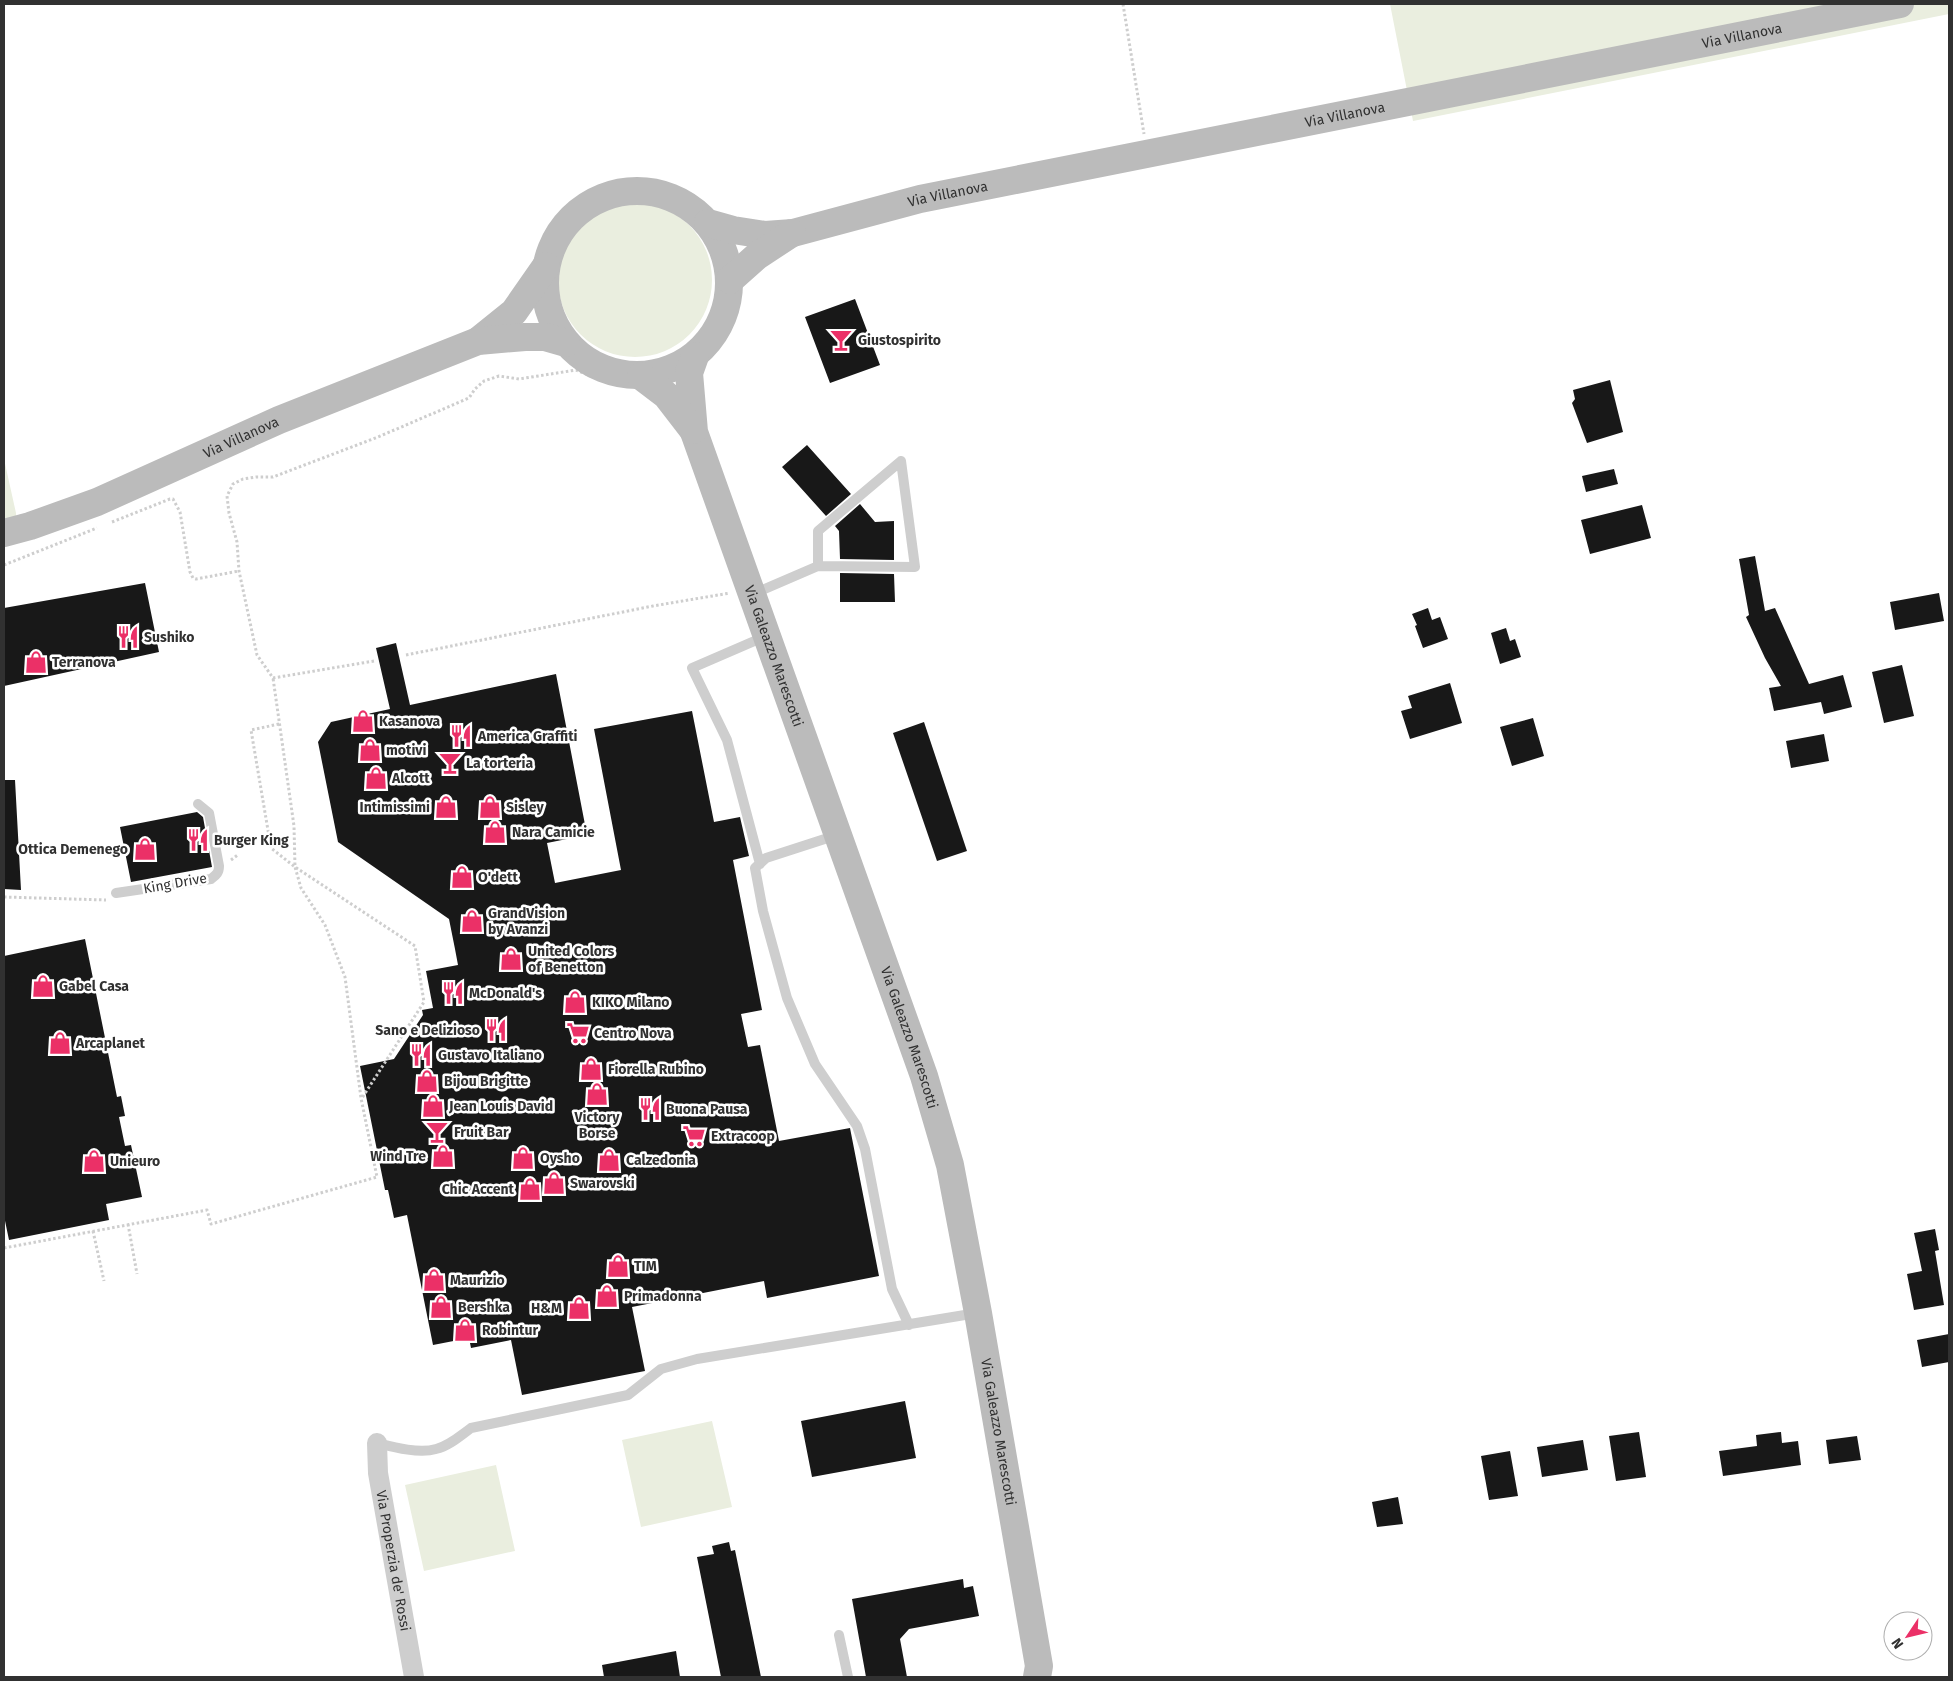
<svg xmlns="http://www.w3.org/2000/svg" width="1953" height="1681" viewBox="0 0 1953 1681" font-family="'Fira Sans',sans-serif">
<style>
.green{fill:#eaeedf}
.building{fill:#181818}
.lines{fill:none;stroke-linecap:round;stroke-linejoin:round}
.path{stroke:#cecece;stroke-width:3;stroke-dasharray:2.5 2.5;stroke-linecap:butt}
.lane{stroke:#cecece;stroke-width:10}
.street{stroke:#cecece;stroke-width:20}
.secondary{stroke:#bbb;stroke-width:28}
.labels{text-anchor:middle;stroke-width:5;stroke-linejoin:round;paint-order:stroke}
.street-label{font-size:14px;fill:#313131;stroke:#fff}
.poi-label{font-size:14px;font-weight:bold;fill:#313131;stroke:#fff;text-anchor:start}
</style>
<rect width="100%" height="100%" fill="#fff"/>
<path class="green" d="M1390,4H1949V14L1413,121Z
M558 280a77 77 0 1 1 154 0a77 77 0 1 1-154 0Z
M4,459L16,513L17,530L4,533Z
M712,1421L732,1507L641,1527L622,1440Z
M496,1465L515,1551L424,1571L405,1485Z"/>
<path class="building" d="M855,299L880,365L830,383L805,317Z
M1610,380L1623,432L1587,443L1572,403L1575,399L1573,390Z
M807,445L851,494L826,516L782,467Z
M1614,469L1618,484L1586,492L1582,476Z
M860,504L875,522L894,521V560L840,559L839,531L835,526Z
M1642,505L1651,538L1590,554L1581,520Z
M1755,556L1765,611L1775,608L1809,684L1843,675L1852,707L1824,714L1821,702L1774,711L1769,688L1781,686L1765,658L1746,617L1749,615L1739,559Z
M840,573L894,574L895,602H840Z
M145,583L159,652L4,686V608Z
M1939,593L1944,621L1895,630L1890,602Z
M1428,608L1432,620L1440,617L1448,639L1423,648L1415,626L1417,625L1412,614Z
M1506,628L1510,641L1515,639L1521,657L1500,664L1491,633Z
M396,643L410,705L556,674L587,835L547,843L555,883L621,870L594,729L692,711L714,822L740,817L749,856L733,860L762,1010L741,1014L748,1047L760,1045L779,1141L850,1128L879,1276L767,1298L764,1281L632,1307L645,1371L522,1395L511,1340L471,1348L469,1338L433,1345L407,1215L394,1218L388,1190H385L360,1066L394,1059L423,1015L422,1010L433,1008L426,971L458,965L455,949L449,919L338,842L318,742L331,722L390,709L376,648Z
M1902,665L1914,716L1884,723L1872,672Z
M1450,683L1462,723L1410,739L1401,711L1412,708L1408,696Z
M1533,718L1544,756L1512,766L1500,727Z
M924,722L967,851L937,861L893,733Z
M1824,734L1829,761L1791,768L1786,741Z
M4,780H15L21,890L4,889Z
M197,812L203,817L212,867L131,882L120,827Z
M85,939L117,1097L121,1096L125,1116L119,1117L125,1146L131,1145L142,1197L106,1204L109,1220L9,1240L4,1216V956Z
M1935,1229L1939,1250L1935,1251L1944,1305L1914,1310L1907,1274L1922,1271L1914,1233Z
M1949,1334V1362L1922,1367L1917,1340Z
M905,1401L916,1458L812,1477L801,1421Z
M1639,1432L1646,1477L1616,1481L1609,1436Z
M1781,1432L1782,1443L1798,1441L1801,1465L1723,1476L1719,1451L1757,1446L1756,1435Z
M1857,1436L1861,1460L1829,1464L1826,1440Z
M1583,1440L1588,1470L1542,1477L1537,1447Z
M1510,1451L1518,1496L1489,1500L1481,1456Z
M1398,1497L1403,1524L1377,1527L1372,1502Z
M729,1542L731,1551L735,1550L761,1677H721L697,1557L714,1554L712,1546Z
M963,1579L964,1588L973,1586L979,1616L909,1629L900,1639L907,1677H866L852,1599Z
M676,1651L680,1677H604L602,1665Z"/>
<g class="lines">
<path class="path" d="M1123,4L1144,134
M112,522L170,499H173L180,512L190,572L193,578L196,579L239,571
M4,565L97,528
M406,655L653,606L730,593
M374,661L273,678L257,655L239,571L237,542L229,513L227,496L233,484L243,479L256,477H273L378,437L469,398L475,389L484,381L499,376L519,379L576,370L603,381L621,384
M279,724L251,730L271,848L295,867L415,946L424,1002L362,1098
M231,860L239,854
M4,897L106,900
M128,1224L137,1274
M93,1231L104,1281
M4,1248L207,1210L211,1224L377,1177L361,1098L345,977L325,925L301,888L295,867L294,826L273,678"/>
<path class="lane" d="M818,566V531L901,461
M753,594L818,566L915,567L901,461
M837,835L766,858L755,868L763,911L787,998L815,1064L857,1126L865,1149L892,1289L909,1325
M760,864L727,740L692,668L766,636
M116,893L211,879C216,875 219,873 219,866L209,813L198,804
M377,1443C393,1447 419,1454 436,1449C449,1446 460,1436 471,1428L628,1395L661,1369L697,1359L977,1313
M839,1635L848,1677"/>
<path class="street" id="s1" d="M377,1443L378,1473L414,1677"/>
<g class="secondary">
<circle cx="637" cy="283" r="92"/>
<path id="s2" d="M708,223L733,230L765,235L793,233L920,199L1900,4"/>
<path d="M730,280L757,256L792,233"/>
<path d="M478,341L514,312L546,266"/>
<path id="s3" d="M695,356L689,373L694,432L924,1076L950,1165L978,1313L1039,1666L1037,1677"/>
<path d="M641,376L666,395L693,430"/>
<path id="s4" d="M4,533L30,526L97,502L279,420L478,341L525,337H545L566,343"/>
</g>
</g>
<defs>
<symbol id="bar-bare" viewBox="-9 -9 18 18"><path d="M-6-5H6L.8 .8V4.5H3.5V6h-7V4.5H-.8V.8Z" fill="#eb3067" stroke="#fff" stroke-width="2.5" paint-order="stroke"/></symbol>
<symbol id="restaurant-bare" viewBox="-9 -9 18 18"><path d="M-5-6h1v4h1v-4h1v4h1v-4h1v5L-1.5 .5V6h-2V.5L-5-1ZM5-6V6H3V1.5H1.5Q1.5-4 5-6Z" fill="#eb3067" stroke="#fff" stroke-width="2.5" paint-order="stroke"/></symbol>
<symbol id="shop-bare" viewBox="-9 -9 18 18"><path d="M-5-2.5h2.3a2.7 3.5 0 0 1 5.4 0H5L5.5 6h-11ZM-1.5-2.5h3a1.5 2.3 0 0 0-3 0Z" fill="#eb3067" stroke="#fff" stroke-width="2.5" paint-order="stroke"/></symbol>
<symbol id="supermarket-bare" viewBox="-9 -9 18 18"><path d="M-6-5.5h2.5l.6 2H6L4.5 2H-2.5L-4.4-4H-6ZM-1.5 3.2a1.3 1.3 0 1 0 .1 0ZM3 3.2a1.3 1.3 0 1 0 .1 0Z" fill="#eb3067" stroke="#fff" stroke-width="2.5" paint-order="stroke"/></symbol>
</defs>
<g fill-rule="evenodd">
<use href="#bar-bare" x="825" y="324" width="32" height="32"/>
<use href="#restaurant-bare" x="112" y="621" width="32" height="32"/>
<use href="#shop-bare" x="20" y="646" width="32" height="32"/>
<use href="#shop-bare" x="347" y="705" width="32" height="32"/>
<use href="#restaurant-bare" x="445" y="720" width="32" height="32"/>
<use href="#shop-bare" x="354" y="734" width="32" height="32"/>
<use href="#bar-bare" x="434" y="747" width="32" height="32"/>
<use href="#shop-bare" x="360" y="762" width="32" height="32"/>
<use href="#shop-bare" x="430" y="791" width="32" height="32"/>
<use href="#shop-bare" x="474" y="791" width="32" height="32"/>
<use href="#shop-bare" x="479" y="816" width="32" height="32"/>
<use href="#restaurant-bare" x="182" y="824" width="32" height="32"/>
<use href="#shop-bare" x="129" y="833" width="32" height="32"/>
<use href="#shop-bare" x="446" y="861" width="32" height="32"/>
<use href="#shop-bare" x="456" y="905" width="32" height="32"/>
<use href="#shop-bare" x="495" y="943" width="32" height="32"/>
<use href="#shop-bare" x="27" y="970" width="32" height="32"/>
<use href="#restaurant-bare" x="437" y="977" width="32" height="32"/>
<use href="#shop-bare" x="559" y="986" width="32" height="32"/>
<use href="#restaurant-bare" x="480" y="1014" width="32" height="32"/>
<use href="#supermarket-bare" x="562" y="1017" width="32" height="32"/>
<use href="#shop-bare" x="44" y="1027" width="32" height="32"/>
<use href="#restaurant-bare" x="405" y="1039" width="32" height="32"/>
<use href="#shop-bare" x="575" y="1053" width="32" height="32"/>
<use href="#shop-bare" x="411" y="1065" width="32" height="32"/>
<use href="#shop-bare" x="581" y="1078" width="32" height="32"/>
<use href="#shop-bare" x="417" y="1090" width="32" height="32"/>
<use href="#restaurant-bare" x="634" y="1093" width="32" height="32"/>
<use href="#bar-bare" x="421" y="1116" width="32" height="32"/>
<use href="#supermarket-bare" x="678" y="1120" width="32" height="32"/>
<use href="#shop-bare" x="427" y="1140" width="32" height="32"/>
<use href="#shop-bare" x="507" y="1142" width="32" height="32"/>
<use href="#shop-bare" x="593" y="1144" width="32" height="32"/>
<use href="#shop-bare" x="78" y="1145" width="32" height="32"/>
<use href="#shop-bare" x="538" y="1167" width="32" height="32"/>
<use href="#shop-bare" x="514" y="1173" width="32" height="32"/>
<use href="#shop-bare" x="602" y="1250" width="32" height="32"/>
<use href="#shop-bare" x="418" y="1264" width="32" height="32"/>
<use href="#shop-bare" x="591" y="1280" width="32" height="32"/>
<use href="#shop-bare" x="425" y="1291" width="32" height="32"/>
<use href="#shop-bare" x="563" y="1292" width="32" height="32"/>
<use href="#shop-bare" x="449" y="1314" width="32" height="32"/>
</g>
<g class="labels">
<g class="street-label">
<text dy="5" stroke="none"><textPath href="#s2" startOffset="1056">Via Villanova</textPath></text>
<text dy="5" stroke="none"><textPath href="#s2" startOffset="651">Via Villanova</textPath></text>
<text dy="5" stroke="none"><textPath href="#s2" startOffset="246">Via Villanova</textPath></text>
<text dy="5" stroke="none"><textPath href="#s4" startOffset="256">Via Villanova</textPath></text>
<text dy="5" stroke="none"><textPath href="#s3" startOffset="315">Via Galeazzo Marescotti</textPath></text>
<text transform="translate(175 883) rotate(-10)" y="5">King Drive</text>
<text dy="5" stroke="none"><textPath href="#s3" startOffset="720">Via Galeazzo Marescotti</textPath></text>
<text dy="5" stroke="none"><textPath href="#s3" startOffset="1125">Via Galeazzo Marescotti</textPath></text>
<text dy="5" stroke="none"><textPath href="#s1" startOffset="119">Via Properzia de' Rossi</textPath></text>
</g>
<g class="poi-label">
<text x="858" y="345">Giustospirito</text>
<text x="144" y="642">Sushiko</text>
<text x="52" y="667">Terranova</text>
<text x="379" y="726">Kasanova</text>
<text x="478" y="741">America Graffiti</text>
<text x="386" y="755">motivi</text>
<text x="466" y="768">La torteria</text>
<text x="392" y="783">Alcott</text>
<text x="430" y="812" text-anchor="end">Intimissimi</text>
<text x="506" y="812">Sisley</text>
<text x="512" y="837">Nara Camicie</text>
<text x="214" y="845">Burger King</text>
<text x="128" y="854" text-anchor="end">Ottica Demenego</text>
<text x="478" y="882">O'dett</text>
<text x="488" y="918">GrandVision<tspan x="488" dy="16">by Avanzi</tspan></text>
<text x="528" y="956">United Colors<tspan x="528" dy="16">of Benetton</tspan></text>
<text x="59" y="991">Gabel Casa</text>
<text x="469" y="998">McDonald's</text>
<text x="592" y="1007">KIKO Milano</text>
<text x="480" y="1035" text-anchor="end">Sano e Delizioso</text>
<text x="594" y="1038">Centro Nova</text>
<text x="76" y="1048">Arcaplanet</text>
<text x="438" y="1060">Gustavo Italiano</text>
<text x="608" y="1074">Fiorella Rubino</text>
<text x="444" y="1086">Bijou Brigitte</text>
<text x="449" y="1111">Jean Louis David</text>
<text x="666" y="1114">Buona Pausa</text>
<text x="597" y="1122" text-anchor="middle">Victory<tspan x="597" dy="16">Borse</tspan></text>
<text x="454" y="1137">Fruit Bar</text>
<text x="711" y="1141">Extracoop</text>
<text x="426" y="1161" text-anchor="end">Wind Tre</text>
<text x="540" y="1163">Oysho</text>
<text x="626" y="1165">Calzedonia</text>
<text x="110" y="1166">Unieuro</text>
<text x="570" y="1188">Swarovski</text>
<text x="514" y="1194" text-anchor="end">Chic Accent</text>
<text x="634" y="1271">TIM</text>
<text x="450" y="1285">Maurizio</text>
<text x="624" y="1301">Primadonna</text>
<text x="458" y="1312">Bershka</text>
<text x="562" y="1313" text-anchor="end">H&amp;M</text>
<text x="482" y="1335">Robintur</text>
</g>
</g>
<rect width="1953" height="1681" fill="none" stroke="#313131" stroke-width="10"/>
<g transform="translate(1908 1636) rotate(235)"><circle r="24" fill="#ffffff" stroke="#adadad"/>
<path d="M0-4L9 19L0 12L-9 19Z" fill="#eb3067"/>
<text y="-8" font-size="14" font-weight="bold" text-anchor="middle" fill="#313131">N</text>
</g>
</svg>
